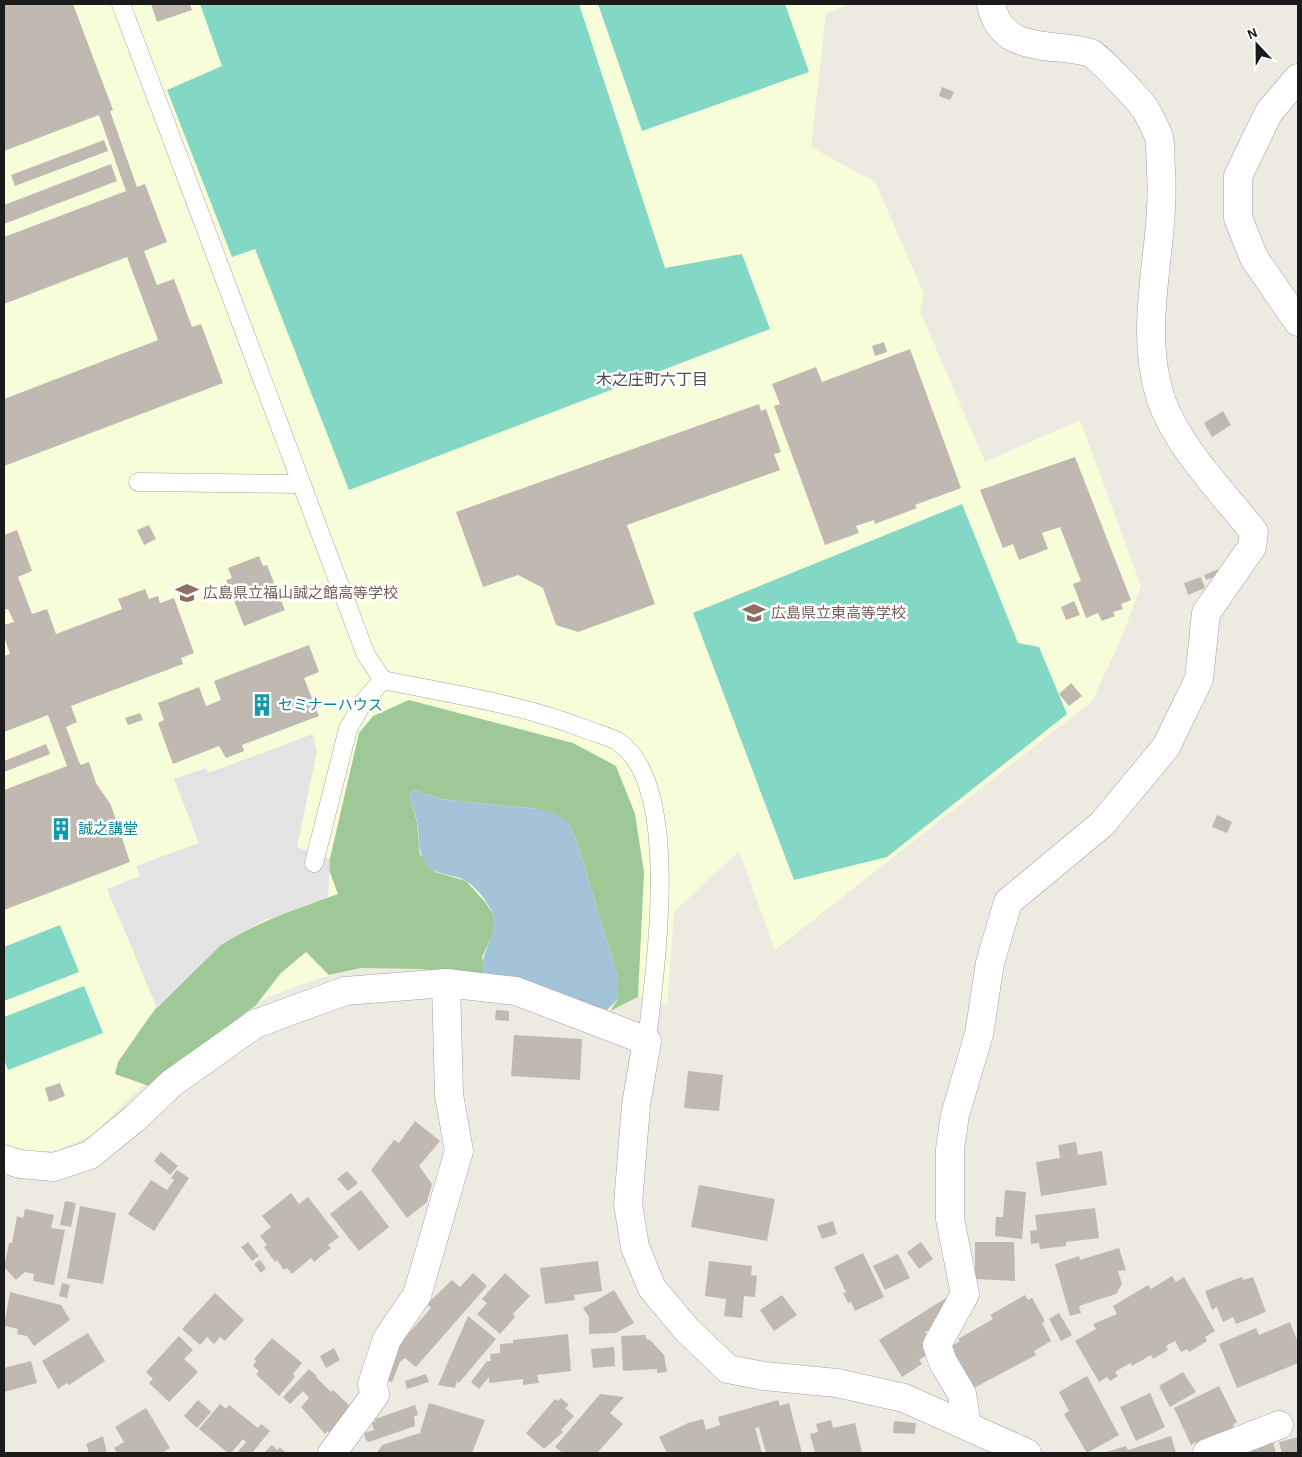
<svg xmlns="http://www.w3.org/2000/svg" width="1302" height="1457" viewBox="0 0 1302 1457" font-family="'Alegreya Sans','Noto Sans JP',sans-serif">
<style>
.education{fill:#f7fdd9}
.forest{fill:#9ec997}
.pitch{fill:#82d8c4}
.parking{fill:#e3e3e3}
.water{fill:#a3c4d8}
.building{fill:#c0b9b1}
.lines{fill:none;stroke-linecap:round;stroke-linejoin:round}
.service-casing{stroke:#a2a2a2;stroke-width:19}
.minor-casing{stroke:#a2a2a2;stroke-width:29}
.tertiary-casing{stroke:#a2a2a2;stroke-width:29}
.service{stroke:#fff;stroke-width:18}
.minor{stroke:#fff;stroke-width:28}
.tertiary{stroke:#fff;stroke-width:28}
.labels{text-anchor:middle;stroke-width:5;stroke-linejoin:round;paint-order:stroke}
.education-label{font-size:15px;fill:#785e54;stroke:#fff;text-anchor:start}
.culture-label{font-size:15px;fill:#0d838f;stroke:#fff;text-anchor:start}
.neighbourhood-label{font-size:16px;fill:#4e4e4e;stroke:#fff}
</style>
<rect width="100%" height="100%" fill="#eceae1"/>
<path class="education" d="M4,4H851L826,13L811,147L875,182L924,294L920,311L985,462L1080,420L1141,586L1121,639L1092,701L775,950L739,851L674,912L667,1004L638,997L610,1011L506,978L421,969L361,968L320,978L273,995L233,1016L167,1062L92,1135L58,1150L33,1152L4,1146Z"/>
<path class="forest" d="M409,700L573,743L616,766L635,814L644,872L638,997L610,1011L618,999V977L578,845L569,823L537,809L441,799L414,790L409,795L417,822L420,854L435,872L466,881L486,903L493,914L496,928L482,957L485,976L421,969L361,968L329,975L306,952L281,973L256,1005L149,1086L115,1074L118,1062C138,1034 158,1002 182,977C224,932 283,914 338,894L328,867L359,733L373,716Z"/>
<path class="pitch" d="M200,4H579L665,268L742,254L770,329L349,490L255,249L232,257L167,90L222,66Z
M598,4H785L809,72L642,131Z
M962,504L1018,643L1039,647L1067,714L887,857L794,880L693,613Z
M60,925L79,972L4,1001V947Z
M84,986L103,1033L8,1070L4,1059V1017Z"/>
<path class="parking" d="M313,734L317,751L297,847L330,859L328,897L261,922L222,944L157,1008L107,889L140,876L136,866L199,843L174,779L206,768L208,773Z"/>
<path class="water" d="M414,790L441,799L537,809L552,812L569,823L578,845L618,977V999L607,1010L506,978L485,976C475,953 501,937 493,914C489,903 476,887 466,881C453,873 434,877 425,862C417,850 420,835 417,821C415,812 411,804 409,795Z"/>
<path class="building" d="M4,4H73L113,110L110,111L137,187L145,184L167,242L144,251L157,285L174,279L192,327L201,324L223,383L4,466V399L158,340L127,257L4,304V237L126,191L99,115L4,151Z
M151,4H190L192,10L157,22Z
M942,87L954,92L950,100L939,96Z
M104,140L108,151L15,186L11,175Z
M111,164L117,181L4,224V205Z
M884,342L887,352L875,356L872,346Z
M910,349L961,488L915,505L917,508L875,524L874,520L856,526L859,533L825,545L774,406L780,404L772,384L816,367L822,382Z
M759,404L761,411L766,409L781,452L774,454L780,470L627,525L655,604L578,632L556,625L543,588L518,575L483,587L456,512Z
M1223,411L1231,425L1212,437L1204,423Z
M1075,457L1131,600L1121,604L1123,609L1113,612L1115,616L1102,621L1098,613L1086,618L1073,584L1081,581L1060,527L1042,533L1048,549L1019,560L1013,544L1003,548L980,490Z
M149,525L156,539L144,545L137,530Z
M17,530L32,571L18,577L32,614L47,609L56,634L122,609L118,599L145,589L149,599L158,596L160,603L174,598L194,653L181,658L183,664L71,706L77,722L66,727L79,762L81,765L89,762L96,783L111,805L130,862L4,910V790L67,766L48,715L4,732V656L10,654L4,636V625L14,622L8,609L4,610V535Z
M259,556L263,566L267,565L285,610L244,626L226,580L232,578L228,568Z
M1219,569L1221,575L1206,580L1204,575Z
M1201,577L1205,588L1188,595L1184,583Z
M1074,601L1080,615L1066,620L1061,607Z
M309,645L319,672L304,678L319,716L242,745L244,751L226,758L219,746L173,764L158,723L164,720L158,703L199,687L206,706L221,700L214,681Z
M1071,683L1082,696L1069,706L1059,694Z
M140,713L143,720L128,725L125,718Z
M46,744L50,754L4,772V761Z
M1217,815L1232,822L1227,833L1212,827Z
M496,1010L509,1011V1021L495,1020Z
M514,1035L582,1039L580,1080L511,1076Z
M688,1071L723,1075L719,1111L684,1108Z
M60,1083L65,1096L49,1102L45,1088Z
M415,1121L440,1141L419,1166L432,1184L427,1202L407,1218L371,1170L394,1140L399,1143Z
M1076,1142L1078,1155L1102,1151L1107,1185L1041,1196L1036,1162L1060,1158L1058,1145Z
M161,1152L178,1166L170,1175L154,1161Z
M177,1170L189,1178L154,1231L128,1214L151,1180L167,1190L174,1180L171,1178Z
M347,1171L358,1183L348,1191L337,1179Z
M699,1185L775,1199L767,1241L691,1227Z
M361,1190L389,1227L359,1251L330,1214Z
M1005,1190L1026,1192L1022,1239L995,1236L996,1217H1003Z
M291,1193L299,1204L308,1197L339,1237L328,1245L331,1248L314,1262L311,1258L292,1274L287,1268L284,1270L277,1260L275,1262L264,1247L267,1245L260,1236L271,1227L262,1216Z
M65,1201L76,1203L71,1227L60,1225Z
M80,1206L116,1213L103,1284L67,1278Z
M1095,1208L1099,1238L1066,1242V1246L1040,1249L1039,1243L1031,1244L1030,1231L1037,1230L1035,1215Z
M25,1209L54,1215L51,1228L65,1230L54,1285L33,1281L34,1274L25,1272L16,1280L4,1267L9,1243H12L17,1216L23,1218Z
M833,1221L837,1234L822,1239L817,1226Z
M248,1242L259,1256L252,1261L241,1247Z
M921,1242L933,1259L919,1269L907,1252Z
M975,1242H1014L1015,1281L975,1279Z
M1119,1248L1126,1270L1118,1271L1122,1284L1116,1294L1079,1306L1081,1313L1070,1316L1055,1264L1079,1256L1080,1260Z
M863,1253L884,1297L855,1311L851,1302L848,1303L843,1293L846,1292L834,1267Z
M898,1254L910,1278L885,1290L873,1266Z
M260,1260L266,1268L261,1273L254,1264Z
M598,1261L602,1291L574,1295L575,1300L545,1304L540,1268Z
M709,1261L752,1266L751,1275L757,1276L755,1297L744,1296L742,1318L724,1316L726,1299L705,1296Z
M473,1273L487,1286L416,1367L405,1358L400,1362L392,1382L381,1379L391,1355L407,1331L409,1333L431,1308L427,1304L452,1280L460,1287Z
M505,1273L530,1296L513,1314L515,1317L500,1334L477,1314L487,1303L482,1299Z
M1172,1276L1176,1282L1184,1277L1215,1331L1205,1337L1207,1341L1189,1352L1187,1349L1181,1352L1175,1341L1166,1346L1168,1350L1153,1359L1151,1355L1132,1366L1130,1363L1115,1372L1118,1376L1110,1381L1107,1377L1099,1382L1075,1341L1096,1329L1093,1324L1117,1314L1113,1306L1148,1285L1151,1289Z
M1242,1277L1243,1280L1253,1277L1266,1312L1236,1324L1233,1317L1223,1322L1217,1307L1212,1310L1205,1291Z
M62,1283L70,1285L67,1298L59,1296Z
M614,1290L634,1323L616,1333L589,1334V1317L583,1308Z
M10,1292L61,1305L70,1320L34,1346L27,1336L17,1334L18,1329L4,1326Z
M215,1293L244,1320L225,1341L220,1337L214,1344L207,1337L200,1345L182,1329Z
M782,1295L797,1315L774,1331L760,1310Z
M1025,1295L1028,1300L1032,1298L1045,1321L1042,1323L1051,1341L1034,1351L1036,1355L970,1390L947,1349L960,1341L958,1339L993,1319L990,1315Z
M946,1298L953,1309L941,1322L925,1332L930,1340L923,1344L929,1354L919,1360L922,1364L902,1377L879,1340Z
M1059,1313L1072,1335L1061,1341L1049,1319Z
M468,1316L496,1339L459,1383L457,1381L455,1388L438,1385Z
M1290,1322L1298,1343V1363L1237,1388L1219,1344L1256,1328L1259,1335Z
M88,1333L105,1361L69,1385L67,1383L58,1389L42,1361Z
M568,1334L571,1371L537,1375L539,1383L523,1385V1379L489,1383V1377L479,1389L471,1382L487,1361H491L490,1354L500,1353V1344L513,1343V1340Z
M646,1335V1339L650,1340L664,1355L667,1372L657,1373V1369L623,1371L621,1336Z
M179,1336L193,1350L184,1359L198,1372L169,1402L149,1383L153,1379L146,1372Z
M272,1338L302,1363L293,1374L295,1377L279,1396L263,1381L256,1374L259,1371L253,1366L256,1361L254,1359Z
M614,1347L615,1366L593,1368L591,1349Z
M334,1348L340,1360L326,1368L320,1356Z
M31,1361L37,1383L4,1392V1368Z
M309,1369L317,1376L316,1377L331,1392L333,1390L351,1407L330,1434L328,1431L325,1434L301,1407L309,1398L303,1391L290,1404L283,1397Z
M1183,1372L1196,1392L1170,1407L1159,1386Z
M426,1374L429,1382L407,1389L405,1381Z
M1087,1376L1119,1435L1087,1453L1064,1414L1069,1411L1059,1392Z
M1219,1386L1237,1422L1233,1425L1234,1427L1197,1445L1196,1442L1191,1445L1174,1408Z
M1150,1393L1165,1427L1136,1441L1120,1407Z
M600,1394L624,1397L610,1413L623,1424L597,1453H563L555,1447Z
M561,1398L569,1405L565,1408L574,1416L561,1430L563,1432L544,1449L526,1433L555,1399L558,1401Z
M198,1400L211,1412L197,1428L184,1416Z
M778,1400L780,1406L789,1403L802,1453H766L759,1427L755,1428L762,1453H667L659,1437L688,1423L703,1419L706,1430L720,1425L718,1417Z
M429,1403L485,1420L472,1453H377L382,1445L420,1433Z
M220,1404L226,1409L229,1405L258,1428L261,1424L270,1431L252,1453H237L246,1442L243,1439L231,1453H228L199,1429Z
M415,1405L418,1415L414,1416L415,1426L369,1442L366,1440L364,1433L374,1430L372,1423L376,1421L375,1419Z
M146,1408L170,1448L162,1453H117L114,1448L124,1442L115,1427Z
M831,1420L833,1428L855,1423L862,1453H815L810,1434L818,1432L816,1424Z
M894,1421L916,1423L915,1434L893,1433Z
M103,1436L107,1453H89L86,1444Z
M1171,1436L1176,1453H1103L1126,1446L1128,1450Z
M1298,1437V1453H1282L1279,1442Z
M1273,1442L1276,1453H1236Z
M272,1445L277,1450L280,1447L286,1453H264Z"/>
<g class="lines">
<defs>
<path id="service" d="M121,4L366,655L383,680C451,694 521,704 585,729C595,733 608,736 617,741C684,783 654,974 647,1041
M138,482L301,484
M314,863L348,729L364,701L383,680"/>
<path id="minor" d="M1298,78L1269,112L1238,176V218L1254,258L1298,322
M967,1426L962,1394L943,1362L937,1345L965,1294L950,1219V1149L955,1115L979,1034L990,963L1008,902L1102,824L1166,747L1199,679L1206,613L1252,547L1254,532C1223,493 1175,444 1160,396C1137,322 1166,246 1161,171C1160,160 1161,147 1159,137C1156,128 1150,118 1146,110C1142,103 1096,54 1091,53C1056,42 1001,56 991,4
M332,1453L375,1395L372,1384L387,1339L417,1295L459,1151L449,1095L446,983
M1207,1453L1279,1425"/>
<path id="tertiary" d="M4,1159L20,1164L54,1167L90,1155L134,1119L172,1083L255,1024L345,991L446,983L516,991L647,1041L636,1105L628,1204L635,1247L652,1288L687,1330L728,1369L764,1376L837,1383L904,1398L1027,1453"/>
</defs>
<use href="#service" class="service-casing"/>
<use href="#minor" class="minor-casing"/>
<use href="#tertiary" class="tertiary-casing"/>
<use href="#service" class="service"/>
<use href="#minor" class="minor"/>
<use href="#tertiary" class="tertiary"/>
</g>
<defs>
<symbol id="school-bare" viewBox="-9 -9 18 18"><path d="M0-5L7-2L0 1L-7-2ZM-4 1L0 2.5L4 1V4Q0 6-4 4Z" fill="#8d6e63" stroke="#fff" stroke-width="2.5" paint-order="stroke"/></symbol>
<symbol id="building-bare" viewBox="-9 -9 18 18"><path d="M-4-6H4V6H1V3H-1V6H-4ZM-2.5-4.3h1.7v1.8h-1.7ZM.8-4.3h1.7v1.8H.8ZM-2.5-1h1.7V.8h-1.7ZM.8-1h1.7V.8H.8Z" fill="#0f9aa8" stroke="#fff" stroke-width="2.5" paint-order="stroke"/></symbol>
</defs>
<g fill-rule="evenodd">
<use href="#school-bare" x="171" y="577" width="32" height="32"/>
<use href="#school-bare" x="738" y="597" width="32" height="32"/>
<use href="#building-bare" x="246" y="689" width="32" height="32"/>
<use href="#building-bare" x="45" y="813" width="32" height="32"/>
</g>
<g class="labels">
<g class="education-label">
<text x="203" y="598">広島県立福山誠之館高等学校</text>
<text x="771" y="618">広島県立東高等学校</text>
</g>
<g class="culture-label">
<text x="278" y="710">セミナーハウス</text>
<text x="78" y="834">誠之講堂</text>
</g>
<g class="neighbourhood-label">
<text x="652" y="385">木之庄町六丁目</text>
</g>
</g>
<rect width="1302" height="1457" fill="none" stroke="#1b1b1b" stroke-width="10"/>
<g transform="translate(1257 45) rotate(338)" stroke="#ffffff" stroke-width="4" paint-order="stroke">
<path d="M0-4L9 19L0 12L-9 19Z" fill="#1b1b1b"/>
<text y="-8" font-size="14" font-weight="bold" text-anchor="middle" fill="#1b1b1b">N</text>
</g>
</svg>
